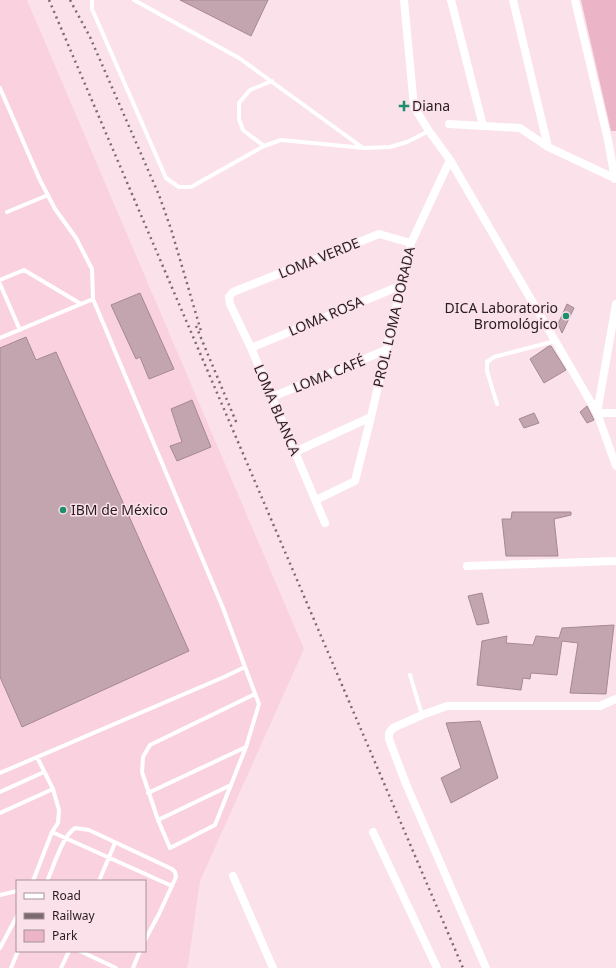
<svg xmlns="http://www.w3.org/2000/svg" width="616" height="968" viewBox="0 0 616 968" font-family="'Noto Sans',sans-serif">
<style>
.built{fill:#fad2df;fill-rule:evenodd}
.green{fill:#ebb5c7}
.building{fill:#c3a5af;stroke:#a58891}
.lines{fill:none;stroke-linecap:round;stroke-linejoin:round}
.lane{stroke:#fff;stroke-width:4}
.street{stroke:#fff;stroke-width:8}
.rail{stroke:#7b6a6f;stroke-width:2.5;stroke-dasharray:2 4;stroke-linecap:butt}
.poi-dot{fill:#1c8d6d;stroke:#fbe1e9;stroke-width:1.5}
.labels{text-anchor:middle;stroke-width:3;stroke-linejoin:round;paint-order:stroke}
.poi-label{font-size:14px;fill:#271c1f;stroke:#fbe1e9;text-anchor:start}
.street-label{font-size:14px;fill:#271c1f;stroke:#fbe1e9}
</style>
<rect width="100%" height="100%" fill="#fbe1e9"/>
<path class="built" d="M0,0H27L304,649L200,881L188,965L186,968H0ZM17,881H145V951H17Z"/>
<path class="green" d="M581,0H616V131H611Z"/>
<path class="building" d="M180,0H268L251,36Z
M140,293L174,369L149,379L140,357L136,359L111,305Z
M567,304L574,308L562,333L558,324Z
M26,337L36,360L56,352L189,651L22,727L0,677V348Z
M549,346H551L566,370L544,383L530,359Z
M192,400L211,447L177,461L170,446L182,442L171,409Z
M587,406L594,420L587,423L580,412Z
M534,413L539,423L524,428L519,419Z
M512,512H571V515L554,519L558,556H506L502,519H511Z
M482,593L489,623L477,625L468,596Z
M614,625L606,694L570,693L578,643L562,641L557,675L531,673L530,679L523,678L521,690L477,685L482,641L507,636L506,643L533,645L536,636L559,638L562,628Z
M480,721L498,778L451,803L441,778L461,768L446,723Z"/>
<g class="lines">
<path class="lane" d="M92,0V9L166,178L179,187H191L264,146L281,140L364,148L390,147L407,142L429,131
M134,0L239,58L363,148
M0,88L39,178L55,209L76,238L92,269L93,299L223,608L245,667L224,677L0,773
M264,146L243,130L239,119V103L250,90L272,81
M7,212L48,195
M0,280L24,270L81,304
M0,284L20,330
M0,338L93,299
M497,404L487,371V362L494,357L555,341
M245,667L259,704L246,747L215,825L170,848L158,820L142,772L143,757L150,745L255,694
M410,675L422,715
M0,792L44,772
M148,793L246,747
M0,813L53,789
M158,820L231,785
M52,832L172,886
M33,881L52,832L58,823L59,810L53,789L37,757
M47,881C54,866 62,837 75,828L89,830L172,869L175,872L176,877L159,914L145,940
M99,881L115,843
M0,895L17,891
M0,948L17,916
M80,951L116,968
M11,968L18,951
M61,968L69,951
M133,968L140,951"/>
<path class="street" d="M404,0L414,107L429,131L450,160L597,413L616,466
M451,0L483,126
M513,0L548,147
M575,0L608,140L615,179
M449,124L520,128L548,147L616,179
M616,304L597,413H616
M251,348L402,285
M272,397L386,350
M295,452L371,417
M316,500L355,481L371,417L411,243L450,160
M325,523L251,348L230,304L229,297L233,292L379,234L411,243
M467,566L616,561
M373,832L437,968
M233,876L273,968
M486,968L406,784L389,739V733L393,728L422,715L447,706H600L616,699"/>
<path class="rail" d="M49,0L463,968
M70,0L90,37L159,195L171,229L201,331
M196,326L237,424"/>
</g>
<g class="poi-dot">
<path d="M402 100h4v4h4v4h-4v4h-4v-4h-4v-4h4z"/>
<circle cx="566" cy="316" r="4"/>
<circle cx="63" cy="510" r="4"/>
</g>
<g class="labels">
<g class="poi-label">
<text x="412" y="111">Diana</text>
<text x="558" y="313" text-anchor="end">DICA Laboratorio<tspan x="558" dy="16">Bromológico</tspan></text>
<text x="71" y="515">IBM de México</text>
</g>
<g class="street-label">
<text transform="translate(319 258) rotate(-22)" y="5">LOMA VERDE</text>
<text transform="translate(326 316) rotate(-23)" y="5">LOMA ROSA</text>
<text transform="translate(394 317) rotate(-77)" y="5">PROL. LOMA DORADA</text>
<text transform="translate(329 374) rotate(-22)" y="5">LOMA CAFÉ</text>
<text transform="translate(277 410) rotate(67)" y="5">LOMA BLANCA</text>
</g>
</g>
<rect x="16" y="880" width="130" height="72" fill="#fbe1e9" stroke="#a69298"/>
<rect x="24" y="893" width="20" height="6" fill="#ffffff" stroke="#a69298"/>
<text x="52" y="900" font-size="12" fill="#271c1f">Road</text>
<rect x="24" y="913" width="20" height="6" fill="#7b6a6f" stroke="#a69298"/>
<text x="52" y="920" font-size="12" fill="#271c1f">Railway</text>
<rect x="24" y="930" width="20" height="12" fill="#ebb5c7" stroke="#a69298"/>
<text x="52" y="940" font-size="12" fill="#271c1f">Park</text>
</svg>
